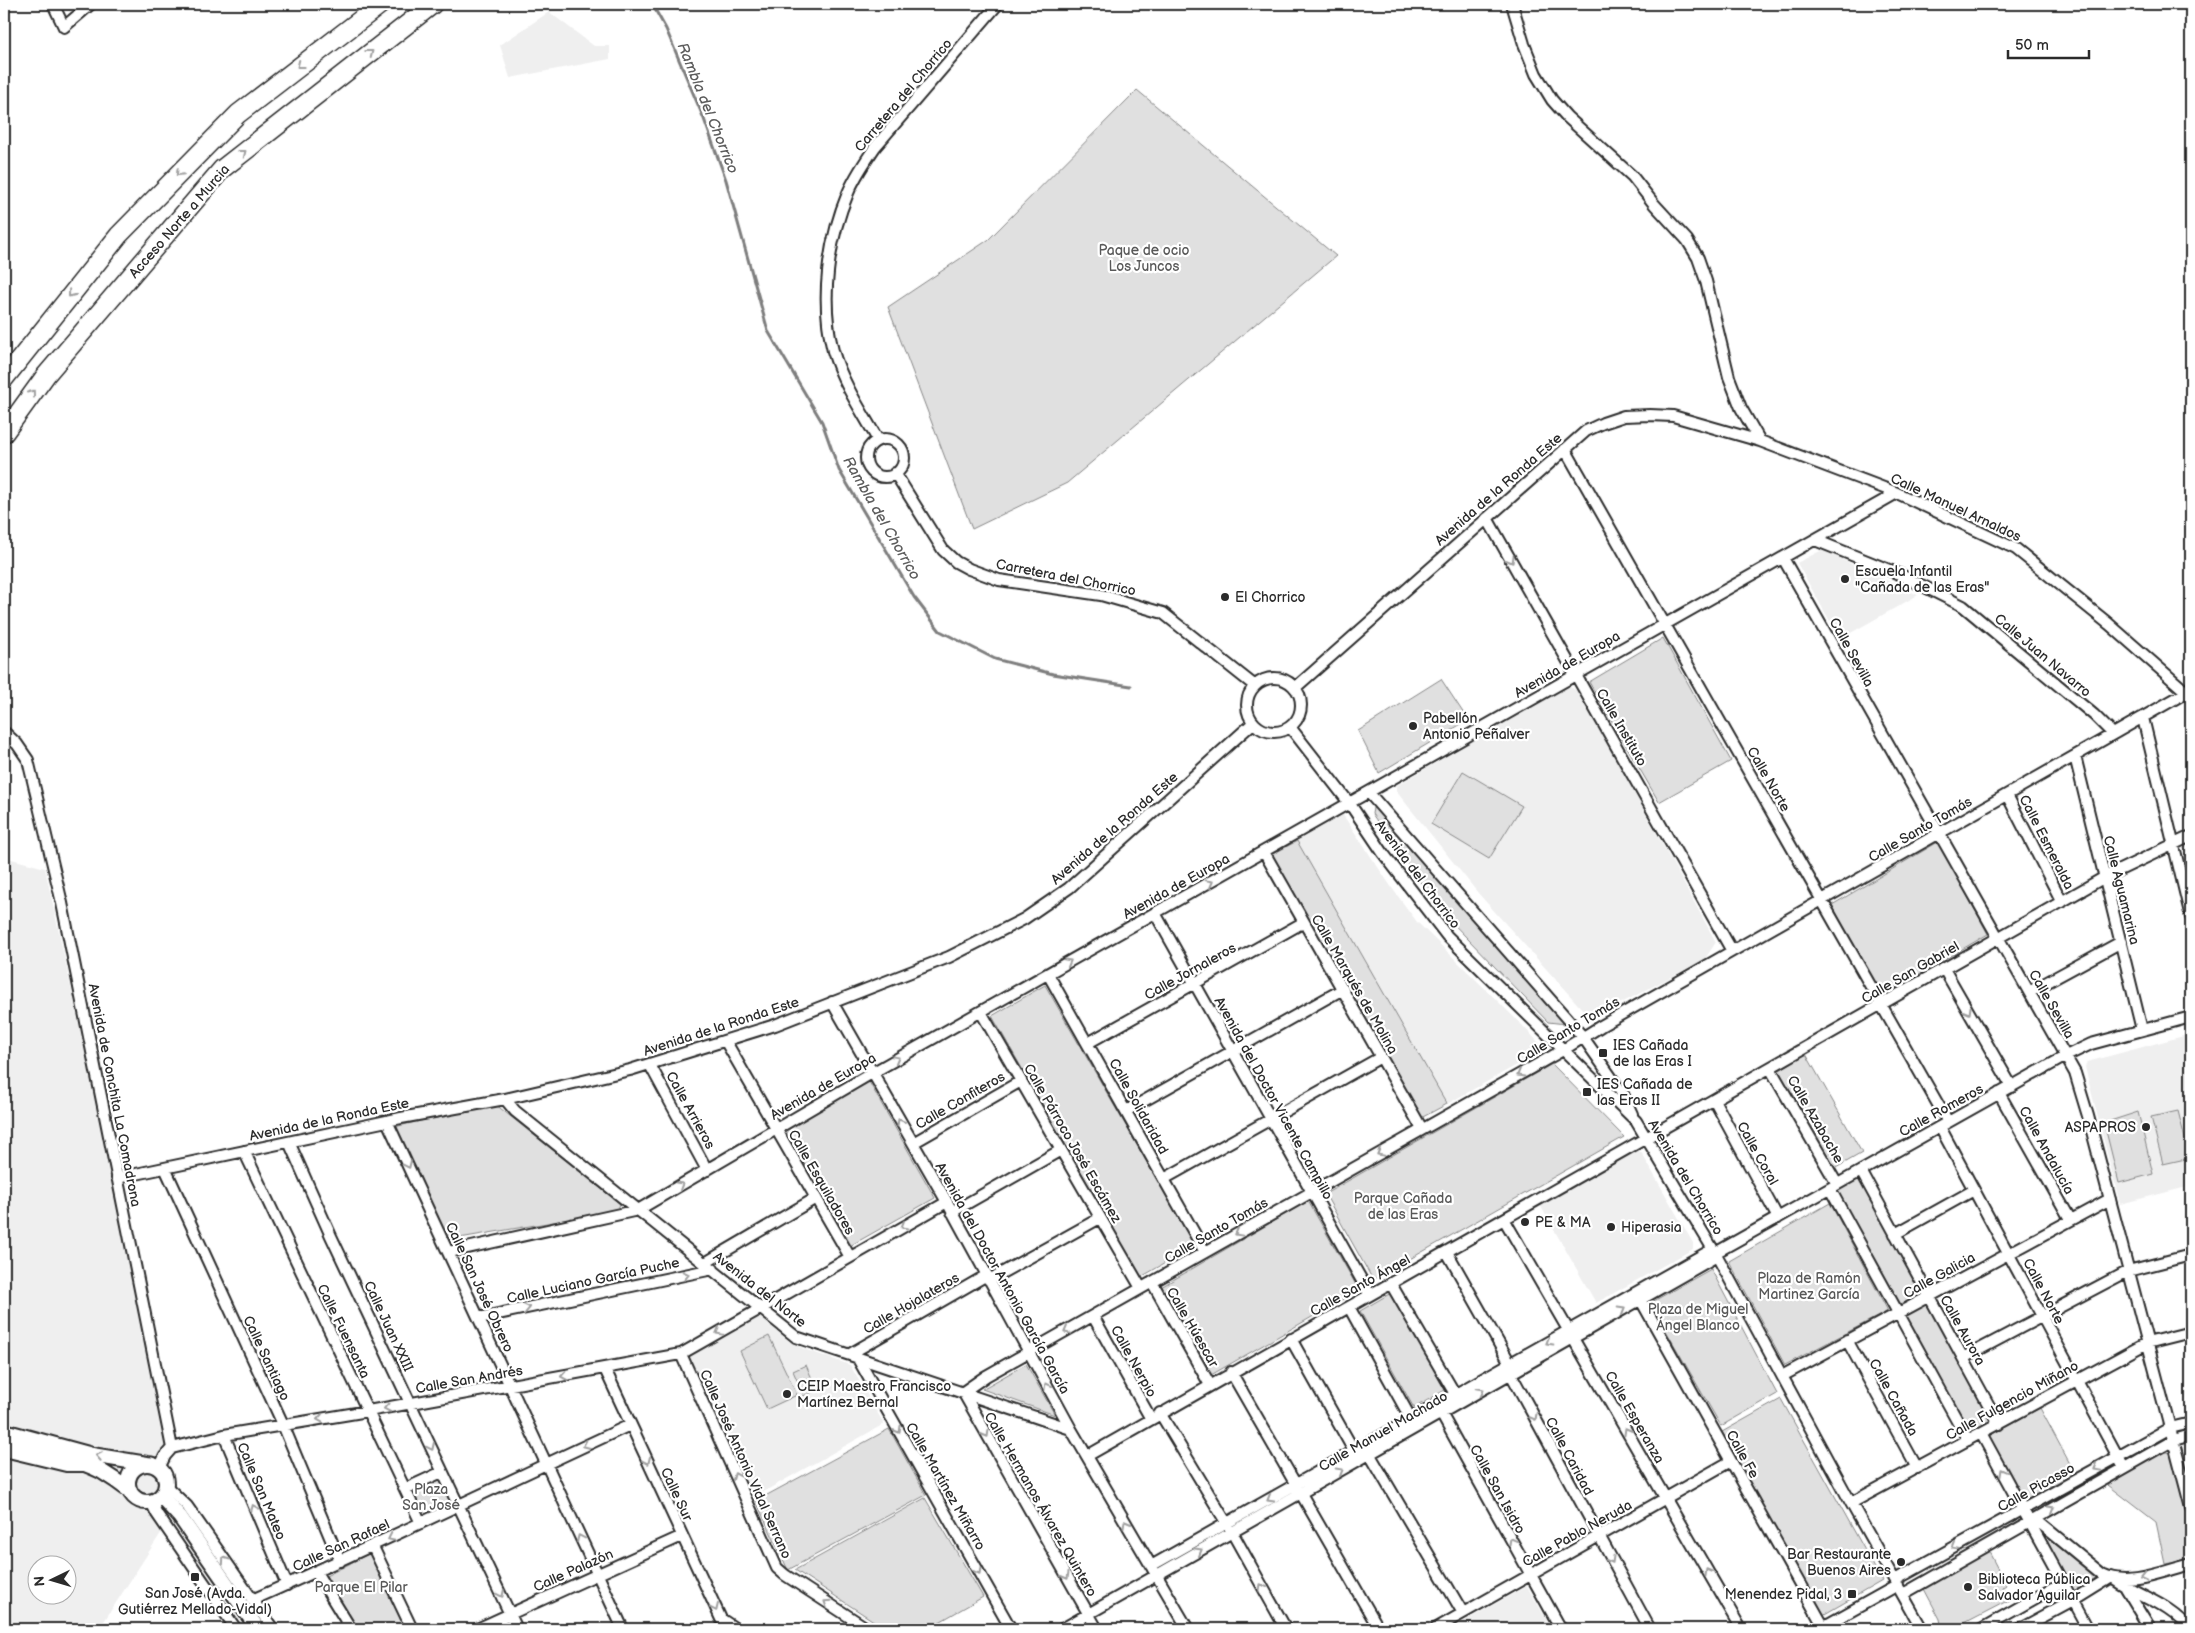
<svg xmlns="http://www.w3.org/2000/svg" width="2195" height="1633" viewBox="0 0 2195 1633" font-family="'Balsamiq Sans',sans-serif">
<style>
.built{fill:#efefef;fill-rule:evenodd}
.green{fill:#e0e0e0;stroke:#868686}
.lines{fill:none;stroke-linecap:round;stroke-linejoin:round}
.stream{stroke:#7e7e7e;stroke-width:3}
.street-casing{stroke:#2b2b2b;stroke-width:14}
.secondary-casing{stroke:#2b2b2b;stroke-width:18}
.highway-casing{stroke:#2b2b2b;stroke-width:21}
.street{stroke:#fff;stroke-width:10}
.secondary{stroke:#fff;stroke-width:14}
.highway{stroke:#fff;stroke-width:18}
.oneway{stroke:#a0a0a0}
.poi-dot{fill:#2b2b2b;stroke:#fff;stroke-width:2}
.labels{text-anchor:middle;stroke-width:4.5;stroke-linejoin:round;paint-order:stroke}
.street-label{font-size:14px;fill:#2b2b2b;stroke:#fff}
.park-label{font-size:14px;fill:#585858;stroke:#fff}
.poi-label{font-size:14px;fill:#2b2b2b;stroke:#fff;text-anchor:start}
.water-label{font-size:15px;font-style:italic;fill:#5c5c5c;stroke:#fff}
</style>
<rect width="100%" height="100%" fill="#fff"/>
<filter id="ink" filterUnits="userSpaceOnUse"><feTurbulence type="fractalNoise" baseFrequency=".02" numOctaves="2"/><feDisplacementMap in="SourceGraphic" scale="10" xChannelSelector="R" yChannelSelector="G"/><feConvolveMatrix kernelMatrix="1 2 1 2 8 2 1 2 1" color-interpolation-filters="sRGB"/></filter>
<g filter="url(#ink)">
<path class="built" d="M549,12L594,46H610V59L510,78L500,45Z
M1822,550L1918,595L1840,639L1797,563Z
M1568,686L1578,691L1716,942L1705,959L1591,1019L1478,893L1396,791V786Z
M1343,815L1392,888L1417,922L1520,1023L1542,1046L1540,1052L1447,1104L1297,841Z
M4,857L45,868L120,1211L168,1447L163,1473L161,1533L99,1629H4ZM38,1566H68V1596H38Z
M2191,1034V1186L2120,1204L2085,1067L2087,1062Z
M1637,1150L1641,1152L1693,1243V1249L1596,1303L1540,1205Z
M757,1315L790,1342L804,1349L850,1365L884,1424L754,1497L687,1353Z
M1527,1586L1552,1629H1451Z"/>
<path class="green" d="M1137,90L1336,256L1067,483L972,529L888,307L988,240Z
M1663,638L1731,761L1659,802L1589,682Z
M1441,679L1468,720L1379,773L1358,731Z
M1463,771L1522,806L1489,859L1431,824Z
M1377,807L1566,1024L1548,1022L1440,910L1372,814L1373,808Z
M1297,841L1447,1104L1421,1118L1271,855Z
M1938,842L1988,934L1882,996L1832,905Z
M1045,985L1195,1246L1141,1277L992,1016Z
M1806,1054L1862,1153L1834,1169L1778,1071Z
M1552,1064L1624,1137L1373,1280L1325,1194Z
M868,1080L935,1198L848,1247L782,1129Z
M495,1104L620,1204L617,1211L448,1240L394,1127Z
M2178,1111L2190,1158L2163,1164L2151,1117Z
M2138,1112L2153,1174L2119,1183L2104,1123Z
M1860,1177L1922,1293L1899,1307L1836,1191Z
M1308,1201L1359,1290L1211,1375L1161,1287Z
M1830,1203L1888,1311L1785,1365L1729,1261Z
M1711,1269L1777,1394L1721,1426L1650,1303Z
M1391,1293L1445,1390L1414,1408L1360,1311Z
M1928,1301L1992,1420L1967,1433L1903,1314Z
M769,1336L797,1395L767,1409L740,1351Z
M1026,1364L1055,1415L982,1389Z
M806,1365L817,1390L804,1396L793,1371Z
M1781,1399L1882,1581L1823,1615L1722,1432Z
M2040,1408L2076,1475L2024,1503L1989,1436Z
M889,1429L926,1495L788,1570L756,1501Z
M2163,1451L2171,1453L2191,1529V1559L2165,1564L2156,1522L2108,1485Z
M442,1472L458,1505L421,1523L405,1489Z
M925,1498L983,1597L927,1629H886L795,1570Z
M2049,1539L2056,1540L2097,1577L2074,1591L2046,1545Z
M1988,1550L2006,1585L2003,1587L2009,1600L1953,1629H1942L1940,1619L1923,1587Z
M372,1552L408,1629H357L326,1576Z"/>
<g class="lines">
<path class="stream" d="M652,4L666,29L704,119L726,180L768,331L822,422L839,470L914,597L940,631L995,659L1053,674L1131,686"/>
<defs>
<path id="street" d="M53,4L64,27L91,4
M1512,4L1524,44L1536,74L1552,100L1567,117L1632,176L1654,204L1687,240L1698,258L1706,281L1729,377L1741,408L1760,441
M866 458a19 19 0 1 1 38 0a19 19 0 1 1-38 0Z
M878,440C862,412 842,382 833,351C820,300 828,241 848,193C855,176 865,162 875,147L998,4
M1565,449L1948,1122
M895,473L943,550L956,562L969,569L999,580L1101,595L1163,613L1255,686
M1487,518L1732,951
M1815,540L1899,574L1963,606L2094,715L2113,734
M1783,558L2075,1073L2088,1116L2191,1508
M1247 705a27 27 0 1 1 54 0a27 27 0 1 1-54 0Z
M1295,688L1586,431L1603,423L1624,416L1650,415L1673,416L1760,441L1897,493L2016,549L2109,624L2191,696
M2143,718L2191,917
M1290,727L1350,804L1383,853L1447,936L1636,1121L1717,1256L1851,1503L1922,1629
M4,732L17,744L28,760L62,903L172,1448L165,1456L159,1468
M2075,756L2142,1030
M1369,793L1583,1037L1623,1094L1632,1114
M2007,795L2062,902
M1264,852L1422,1129
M1155,913L1370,1295
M1944,969L2012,1087
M1048,974L1205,1252
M2029,992L2121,942
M832,1002L947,1202L1071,1429L1188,1629
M981,1012L1141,1288
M726,1042L850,1257
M1088,1043L1304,922
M650,1065L707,1170
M1770,1068L1837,1184
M1999,1093L2070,1219
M505,1099L515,1111L796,1337L1071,1429
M1714,1100L1778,1218
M1126,1111L1343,989
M387,1121L623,1629
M1940,1127L2124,1468
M289,1142L331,1236L517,1629
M913,1143L1021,1081
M244,1151L421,1523
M165,1168L281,1420L340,1561
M1861,1171L1999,1424
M117,1178L401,1118L505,1099L630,1070L775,1025L949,957L1024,919L1069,888L1253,723
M1164,1179L1381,1057
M1830,1189L1968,1440
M952,1212L1061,1150
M1504,1219L1741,1629
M1895,1234L1974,1190
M449,1252L638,1210L872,1073L1897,493
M1447,1252L1510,1363L1511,1374L1650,1629
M1715,1253L2066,1056L2091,1044L2191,1017
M705,1263L816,1198
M989,1280L1100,1218
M1152,1282L1210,1385
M1391,1284L1455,1394
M1638,1295L1825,1629
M1349,1307L1411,1419
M1093,1316L1151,1419
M479,1318L713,1269
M1291,1339L1354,1451
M1847,1340L1917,1468
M681,1354L777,1568L785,1575L868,1629
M850,1354L987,1275
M857,1357L1011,1629
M1963,1358L2128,1271L2191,1255
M605,1369L721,1619L736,1629
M1231,1372L1379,1629
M1782,1376L2110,1199
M1438,1408L1561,1629
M1160,1413L1232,1532L1286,1629
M1981,1433L2088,1629
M224,1435L287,1585
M172,1448L224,1435L368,1411L681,1354L947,1202
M1366,1448L1463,1613
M4,1451L66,1466H83
M1087,1456L2105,877L2191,836
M166,1486L187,1506L273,1629
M405,1489L442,1472
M151,1502L157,1514L236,1629
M1851,1503L2147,1343L2191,1332
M2035,1519L2102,1574C2128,1587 2164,1571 2191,1564
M373,1547L412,1629
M1151,1566L1713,1249
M316,1572L351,1629
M2114,1579C2139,1597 2171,1604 2189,1629
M1895,1580L2170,1428L2191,1423
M2126,1588L2151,1629
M1903,1594L2174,1440L2191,1435
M252,1600C379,1544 504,1483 630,1425
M477,1629L682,1536
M1062,1629L1717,1256
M1097,1629L963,1392L986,1376L1563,1050L1601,1026L2187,692
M1435,1629L1731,1461
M1819,1629L1898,1585
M1981,1629L2062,1583
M2020,1629L2072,1601L2109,1578"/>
<path id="secondary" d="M4,1431L92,1455L147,1464
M4,1442C36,1450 71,1456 101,1471C111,1477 121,1484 130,1491
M128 1483a19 19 0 1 1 38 0a19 19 0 1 1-38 0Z
M161,1496L180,1517L258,1629"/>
<path id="highway" d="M4,379L119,235L238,114L381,4
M4,433L46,375L222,169L433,4"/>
</defs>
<use href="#street" class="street-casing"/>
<use href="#secondary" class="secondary-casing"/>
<use href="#highway" class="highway-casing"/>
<use href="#street" class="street"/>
<use href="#secondary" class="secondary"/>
<use href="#highway" class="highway"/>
</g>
<defs><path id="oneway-chevron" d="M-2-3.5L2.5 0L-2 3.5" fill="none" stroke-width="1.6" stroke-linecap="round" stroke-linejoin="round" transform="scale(1.25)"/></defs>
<g class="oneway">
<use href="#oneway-chevron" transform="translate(370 53) rotate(-38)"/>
<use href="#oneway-chevron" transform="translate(300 65) rotate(142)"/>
<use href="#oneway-chevron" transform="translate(243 153) rotate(-38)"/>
<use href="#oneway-chevron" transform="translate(179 173) rotate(135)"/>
<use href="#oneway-chevron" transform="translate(71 294) rotate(129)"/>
<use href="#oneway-chevron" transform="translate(32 393) rotate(-54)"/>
<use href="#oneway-chevron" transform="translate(1511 560) rotate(60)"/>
<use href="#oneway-chevron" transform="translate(1210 883) rotate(-29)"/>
<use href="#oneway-chevron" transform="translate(1068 962) rotate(-29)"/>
<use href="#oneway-chevron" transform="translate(1968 1011) rotate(60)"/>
<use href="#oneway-chevron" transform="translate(896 1059) rotate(-29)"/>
<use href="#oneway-chevron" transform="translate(1520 1074) rotate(150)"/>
<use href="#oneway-chevron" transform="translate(900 1122) rotate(-120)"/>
<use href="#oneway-chevron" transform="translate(1380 1153) rotate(151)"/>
<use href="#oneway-chevron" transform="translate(408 1165) rotate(65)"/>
<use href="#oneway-chevron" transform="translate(680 1185) rotate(-30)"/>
<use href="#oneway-chevron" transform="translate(904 1226) rotate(150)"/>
<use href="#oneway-chevron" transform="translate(1238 1233) rotate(151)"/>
<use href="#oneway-chevron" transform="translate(686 1275) rotate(-12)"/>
<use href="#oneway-chevron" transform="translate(527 1308) rotate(-12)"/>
<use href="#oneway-chevron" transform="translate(1622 1310) rotate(-30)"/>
<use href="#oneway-chevron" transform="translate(1067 1331) rotate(151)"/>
<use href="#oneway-chevron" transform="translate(719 1332) rotate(151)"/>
<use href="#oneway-chevron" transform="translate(1549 1342) rotate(150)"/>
<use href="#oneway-chevron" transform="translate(564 1376) rotate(170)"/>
<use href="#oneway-chevron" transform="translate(1047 1386) rotate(-119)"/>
<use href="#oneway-chevron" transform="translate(1481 1391) rotate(-29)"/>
<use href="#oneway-chevron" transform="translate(387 1408) rotate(169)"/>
<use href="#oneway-chevron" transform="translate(1534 1417) rotate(62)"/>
<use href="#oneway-chevron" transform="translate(320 1419) rotate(171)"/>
<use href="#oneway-chevron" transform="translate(898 1430) rotate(60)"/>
<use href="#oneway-chevron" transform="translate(1627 1431) rotate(-120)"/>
<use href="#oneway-chevron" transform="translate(986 1434) rotate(60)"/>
<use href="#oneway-chevron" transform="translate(586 1445) rotate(155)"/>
<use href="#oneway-chevron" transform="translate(431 1447) rotate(64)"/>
<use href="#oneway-chevron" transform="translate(99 1456) rotate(-169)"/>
<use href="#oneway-chevron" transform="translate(647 1461) rotate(65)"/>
<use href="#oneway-chevron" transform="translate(2097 1468) rotate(151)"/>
<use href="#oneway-chevron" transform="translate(1340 1471) rotate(-30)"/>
<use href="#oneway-chevron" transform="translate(2002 1472) rotate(-119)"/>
<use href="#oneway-chevron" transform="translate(736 1476) rotate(-114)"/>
<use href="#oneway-chevron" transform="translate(1270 1499) rotate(150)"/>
<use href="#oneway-chevron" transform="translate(254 1508) rotate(-113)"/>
<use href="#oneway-chevron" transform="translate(2052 1509) rotate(-30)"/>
<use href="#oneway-chevron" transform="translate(1126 1524) rotate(-120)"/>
<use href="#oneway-chevron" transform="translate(391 1538) rotate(154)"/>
<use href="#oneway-chevron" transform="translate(580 1538) rotate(-115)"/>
<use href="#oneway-chevron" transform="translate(1512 1541) rotate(-119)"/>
<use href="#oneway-chevron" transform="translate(1955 1547) rotate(151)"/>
<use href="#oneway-chevron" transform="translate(1199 1551) rotate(-30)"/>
<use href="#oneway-chevron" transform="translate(225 1560) rotate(-125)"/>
<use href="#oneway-chevron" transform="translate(1611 1560) rotate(61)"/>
<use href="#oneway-chevron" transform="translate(978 1571) rotate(60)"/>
<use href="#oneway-chevron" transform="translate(1708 1572) rotate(-120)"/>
<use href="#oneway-chevron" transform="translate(1066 1576) rotate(60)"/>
<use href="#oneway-chevron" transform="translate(2144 1576) rotate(167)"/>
<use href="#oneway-chevron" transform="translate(1262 1587) rotate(-119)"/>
<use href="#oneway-chevron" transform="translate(501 1594) rotate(64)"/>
<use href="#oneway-chevron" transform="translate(827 1603) rotate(-147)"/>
<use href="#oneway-chevron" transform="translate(715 1608) rotate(65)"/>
</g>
</g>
<g class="poi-dot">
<circle cx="1845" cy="579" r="5"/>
<circle cx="1225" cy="597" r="5"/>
<circle cx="1413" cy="726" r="5"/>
<rect x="1598" y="1048" width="10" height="10" rx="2.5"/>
<rect x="1582" y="1087" width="10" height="10" rx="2.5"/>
<circle cx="2146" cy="1127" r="5"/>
<circle cx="1525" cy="1222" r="5"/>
<circle cx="1611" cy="1227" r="5"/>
<circle cx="787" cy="1394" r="5"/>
<circle cx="1901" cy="1562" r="5"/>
<rect x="190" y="1572" width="10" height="10" rx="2.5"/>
<circle cx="1968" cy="1587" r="5"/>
<rect x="1847" y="1589" width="10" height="10" rx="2.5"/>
</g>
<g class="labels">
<g class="street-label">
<text transform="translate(903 95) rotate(-50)" y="5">Carretera del Chorrico</text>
<text transform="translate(179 221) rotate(-49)" y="5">Acceso Norte a Murcia</text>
<text transform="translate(1498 489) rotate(-41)" y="5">Avenida de la Ronda Este</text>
<text transform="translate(1956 507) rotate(25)" y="5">Calle Manuel Arnaldos</text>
<text transform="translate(1066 577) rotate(11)" y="5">Carretera del Chorrico</text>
<text transform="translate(1852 652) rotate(61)" y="5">Calle Sevilla</text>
<text transform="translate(2043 655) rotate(40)" y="5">Calle Juan Navarro</text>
<text transform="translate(1567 664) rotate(-30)" y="5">Avenida de Europa</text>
<text transform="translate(1622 727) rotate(60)" y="5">Calle Instituto</text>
<text transform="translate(1769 779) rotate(60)" y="5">Calle Norte</text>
<text transform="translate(1114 828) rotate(-41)" y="5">Avenida de la Ronda Este</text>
<text transform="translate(1920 829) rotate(-30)" y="5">Calle Santo Tomás</text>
<text transform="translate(2047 842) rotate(63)" y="5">Calle Esmeralda</text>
<text transform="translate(1418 874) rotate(53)" y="5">Avenida del Chorrico</text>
<text transform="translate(1176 886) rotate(-29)" y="5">Avenida de Europa</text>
<text transform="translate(2122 890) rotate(76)" y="5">Calle Aguamarina</text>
<text transform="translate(1190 971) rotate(-29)" y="5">Calle Jornaleros</text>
<text transform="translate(1910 972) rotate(-30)" y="5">Calle San Gabriel</text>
<text transform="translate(1355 984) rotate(60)" y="5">Calle Marqués de Molina</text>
<text transform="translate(2052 1004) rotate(60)" y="5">Calle Sevilla</text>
<text transform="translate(721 1026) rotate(-18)" y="5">Avenida de la Ronda Este</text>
<text transform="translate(1568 1030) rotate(-31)" y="5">Calle Santo Tomás</text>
<text transform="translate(823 1086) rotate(-30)" y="5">Avenida de Europa</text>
<text transform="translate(115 1095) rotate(79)" y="5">Avenida de Conchita La Comadrona</text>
<text transform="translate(1274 1098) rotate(61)" y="5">Avenida del Doctor Vicente Campillo</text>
<text transform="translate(960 1100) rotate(-30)" y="5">Calle Confiteros</text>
<text transform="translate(1139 1106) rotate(61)" y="5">Calle Solidaridad</text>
<text transform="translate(691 1110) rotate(61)" y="5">Calle Arrieros</text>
<text transform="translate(1941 1110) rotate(-29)" y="5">Calle Romeros</text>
<text transform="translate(329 1119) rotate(-12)" y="5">Avenida de la Ronda Este</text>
<text transform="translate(1816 1119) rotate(60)" y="5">Calle Azabache</text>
<text transform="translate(1073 1143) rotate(60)" y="5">Calle Párroco José Escámez</text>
<text transform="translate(2047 1150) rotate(61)" y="5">Calle Andalucía</text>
<text transform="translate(1758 1153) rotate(61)" y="5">Calle Coral</text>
<text transform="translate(1686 1177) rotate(59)" y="5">Avenida del Chorrico</text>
<text transform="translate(822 1182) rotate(60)" y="5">Calle Esquiladores</text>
<text transform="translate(1216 1230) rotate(-30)" y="5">Calle Santo Tomás</text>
<text transform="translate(1939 1275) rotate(-29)" y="5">Calle Galicia</text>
<text transform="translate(1003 1278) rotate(61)" y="5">Avenida del Doctor Antonio García García</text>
<text transform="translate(593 1280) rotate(-12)" y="5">Calle Luciano García Puche</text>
<text transform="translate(1360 1285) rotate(-29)" y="5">Calle Santo Ángel</text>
<text transform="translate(480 1287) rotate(65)" y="5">Calle San José Obrero</text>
<text transform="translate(760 1289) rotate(38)" y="5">Avenida del Norte</text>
<text transform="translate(2044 1291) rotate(62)" y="5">Calle Norte</text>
<text transform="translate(911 1303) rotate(-30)" y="5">Calle Hojalateros</text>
<text transform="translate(389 1326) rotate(65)" y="5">Calle Juan XXIII</text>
<text transform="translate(1193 1327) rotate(60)" y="5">Calle Húescar</text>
<text transform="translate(1963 1330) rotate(61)" y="5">Calle Aurora</text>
<text transform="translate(344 1331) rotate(64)" y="5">Calle Fuensanta</text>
<text transform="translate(267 1358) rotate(65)" y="5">Calle Santiago</text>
<text transform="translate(1134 1361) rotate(61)" y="5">Calle Nerpio</text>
<text transform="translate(469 1379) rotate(-10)" y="5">Calle San Andrés</text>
<text transform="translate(1894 1397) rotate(61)" y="5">Calle Cañada</text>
<text transform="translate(2012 1400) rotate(-29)" y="5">Calle Fulgencio Miñano</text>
<text transform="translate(1635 1417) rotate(60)" y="5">Calle Esperanza</text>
<text transform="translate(1383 1431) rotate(-30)" y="5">Calle Manuel Machado</text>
<text transform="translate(1743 1454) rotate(61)" y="5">Calle Fe</text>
<text transform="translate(1570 1456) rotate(62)" y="5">Calle Caridad</text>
<text transform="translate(746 1464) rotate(66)" y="5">Calle José Antonio Vidal Serrano</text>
<text transform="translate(946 1486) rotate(60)" y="5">Calle Martínez Miñarro</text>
<text transform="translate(2036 1487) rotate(-29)" y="5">Calle Picasso</text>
<text transform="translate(1498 1489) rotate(61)" y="5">Calle San Isidro</text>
<text transform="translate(262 1491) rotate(67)" y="5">Calle San Mateo</text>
<text transform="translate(677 1494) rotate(65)" y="5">Calle Sur</text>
<text transform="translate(1041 1504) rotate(60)" y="5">Calle Hermanos Álvarez Quintero</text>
<text transform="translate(1577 1533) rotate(-29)" y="5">Calle Pablo Neruda</text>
<text transform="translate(341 1545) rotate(-25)" y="5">Calle San Rafael</text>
<text transform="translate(573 1570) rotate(-24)" y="5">Calle Palazón</text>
</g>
<g class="park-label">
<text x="1144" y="255">Paque de ocio<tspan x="1144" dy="16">Los Juncos</tspan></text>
<text x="1403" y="1203">Parque Cañada<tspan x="1403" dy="16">de las Eras</tspan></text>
<text x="1809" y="1283">Plaza de Ramón<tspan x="1809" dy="16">Martinez García</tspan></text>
<text x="1698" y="1314">Plaza de Miguel<tspan x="1698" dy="16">Ángel Blanco</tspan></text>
<text x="431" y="1494">Plaza<tspan x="431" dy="16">San José</tspan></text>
<text x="361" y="1592">Parque El Pilar</text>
</g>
<g class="poi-label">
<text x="1855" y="576">Escuela Infantil<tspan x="1855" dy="16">"Cañada de las Eras"</tspan></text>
<text x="1235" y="602">El Chorrico</text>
<text x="1423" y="723">Pabellón<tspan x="1423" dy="16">Antonio Peñalver</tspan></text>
<text x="1613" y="1050">IES Cañada<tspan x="1613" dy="16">de las Eras I</tspan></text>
<text x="1597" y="1089">IES Cañada de<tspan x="1597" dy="16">las Eras II</tspan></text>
<text x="2136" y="1132" text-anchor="end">ASPAPROS</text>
<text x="1535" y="1227">PE &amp; MA</text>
<text x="1621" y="1232">Hiperasia</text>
<text x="797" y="1391">CEIP Maestro Francisco<tspan x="797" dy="16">Martínez Bernal</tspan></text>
<text x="1891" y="1559" text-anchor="end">Bar Restaurante<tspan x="1891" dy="16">Buenos Aires</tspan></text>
<text x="1978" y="1584">Biblioteca Pública<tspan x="1978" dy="16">Salvador Aguilar</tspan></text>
<text x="195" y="1598" text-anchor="middle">San José (Avda.<tspan x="195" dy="16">Gutiérrez Mellado-Vidal)</tspan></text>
<text x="1842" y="1599" text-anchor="end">Menendez Pidal, 3</text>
</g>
<g class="water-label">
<text transform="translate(708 108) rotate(68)" y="5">Rambla del Chorrico</text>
<text transform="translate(882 518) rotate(60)" y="5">Rambla del Chorrico</text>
</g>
</g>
<rect width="2195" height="1633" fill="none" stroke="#fff" stroke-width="20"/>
<rect x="10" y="10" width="2175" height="1613" fill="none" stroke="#2b2b2b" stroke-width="2" filter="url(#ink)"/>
<g transform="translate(52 1580) rotate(265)"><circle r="24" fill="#ffffff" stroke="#aaaaaa"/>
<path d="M0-4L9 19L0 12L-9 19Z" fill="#2b2b2b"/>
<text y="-8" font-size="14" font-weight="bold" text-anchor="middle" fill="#2b2b2b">N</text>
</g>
<path d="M2008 50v8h81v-8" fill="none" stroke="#2b2b2b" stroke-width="2.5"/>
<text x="2015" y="50" font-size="15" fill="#2b2b2b" stroke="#ffffff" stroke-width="4" paint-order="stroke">50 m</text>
</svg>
